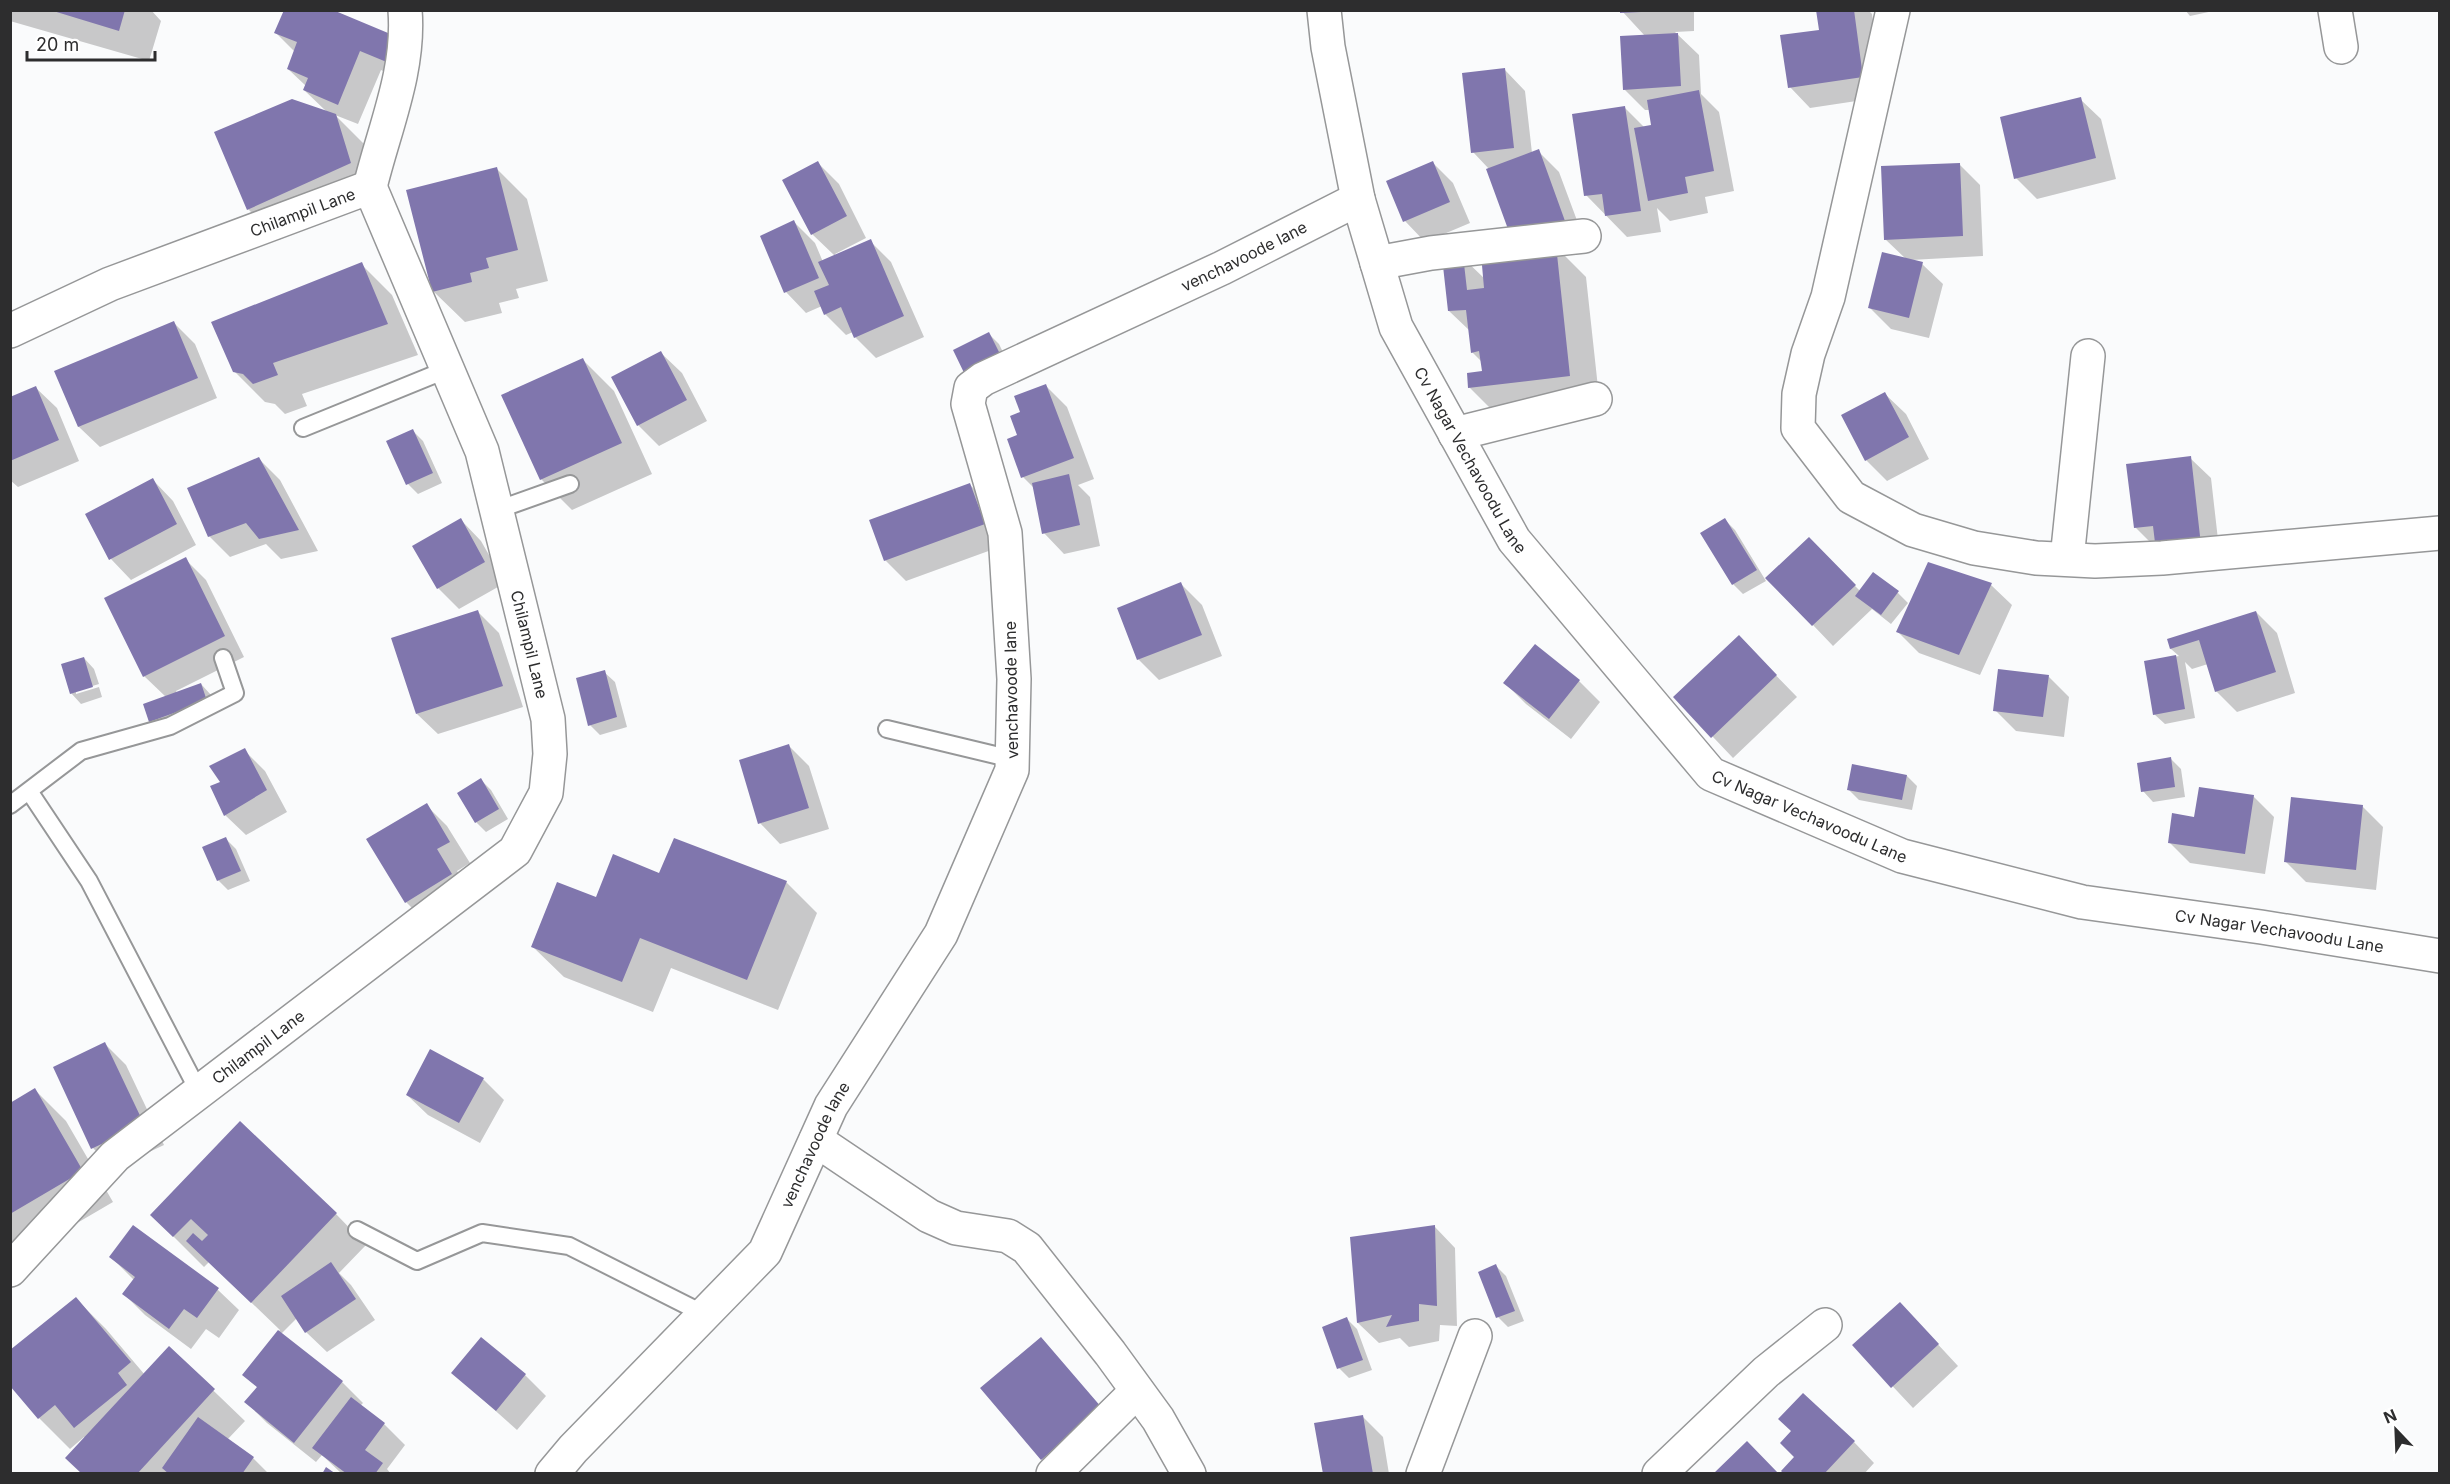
<svg xmlns="http://www.w3.org/2000/svg" width="2450" height="1484" viewBox="0 0 2450 1484" font-family="Inter,sans-serif">
<style>
.shadow{fill:#0003}
.building{fill:#8076ad}
.lines{fill:none;stroke-linecap:round;stroke-linejoin:round}
.service-casing{stroke:#969798;stroke-width:20}
.minor-casing{stroke:#969798;stroke-width:36}
.service{stroke:#fff;stroke-width:16}
.minor{stroke:#fff;stroke-width:33}
.labels{text-anchor:middle;stroke-width:5;stroke-linejoin:round;paint-order:stroke}
.street-label{font-size:16px;fill:#2d2d2e;stroke:#fff}
</style>
<rect width="100%" height="100%" fill="#fafbfc"/>
<path class="shadow" d="M10,10H151L161,21L149,61L10,21Z
M329,10L410,83L381,70L358,124L335,115L367,147L381,194L279,240L248,209L327,112L304,90L306,86L288,69L295,52L276,33Z
M1621,10H1694V31L1675,32L1699,55L1701,94L1719,112L1734,191L1705,197L1708,213L1670,221L1657,208L1661,232L1627,237L1586,195L1624,107L1645,128L1653,126L1650,110H1645L1624,89L1645,36Z
M1818,10H1868L1872,14L1883,97L1810,108L1790,87L1821,31Z
M2185,10H2218L2190,16Z
M1505,70L1525,91L1532,153L1538,151L1559,172L1585,242L1560,251L1586,277L1600,406L1500,418L1469,387L1483,372L1482,362L1472,352L1470,331L1449,311L1462,257L1485,279L1524,250L1489,169L1473,152Z
M2080,99L2101,119L2116,179L2037,199L2016,178Z
M1432,162L1453,183L1470,223L1425,242L1405,221Z
M818,163L839,184L866,238L835,254L836,256L870,241L891,262L924,337L876,358L855,337L853,332L846,335L825,314L822,306L806,313L786,292L762,236L794,222L815,243L823,262L835,256L812,234Z
M1959,164L1980,185L1983,256L1911,260L1922,264L1943,284L1929,338L1891,329L1870,308L1906,259L1885,239Z
M496,168L527,199L548,281L516,289L519,298L499,303L502,313L465,322L434,292L408,191Z
M361,264L392,295L418,355L302,394L307,406L285,414L275,404L265,402L234,371Z
M174,323L195,344L217,398L100,447L79,427L56,372Z
M989,334L999,344L1014,375L970,381Z
M661,353L682,373L707,421L659,446L638,425Z
M583,360L614,391L652,474L572,510L541,479Z
M1046,386L1067,407L1094,479L1078,485L1090,497L1100,546L1064,554L1044,533L1035,489L1023,477L1022,413Z
M36,388L57,408L79,461L18,487L10,480V399Z
M1885,394L1906,414L1929,459L1887,481L1866,460Z
M413,431L423,441L442,483L418,494L408,484Z
M2190,458L2211,478L2221,566L2156,548L2135,527Z
M259,459L280,480L318,551L281,559L266,544L230,557L209,536Z
M153,480L173,501L196,545L131,580L111,559Z
M970,485L991,505L1005,545L906,581L885,560Z
M461,520L481,541L505,583L459,609L438,588L414,546Z
M1725,520L1735,530L1766,581L1743,594L1733,584Z
M1809,539L1860,591L1898,593L1908,603L1891,624L1872,609L1833,646L1813,625Z
M185,559L206,580L244,657L176,691L177,693L201,684L211,695L216,711L161,732L151,721L166,697L144,676Z
M1181,584L1202,605L1222,656L1159,680L1138,659Z
M1991,585L2012,605L1980,675L1919,653L1898,632Z
M478,612L499,633L523,707L438,734L417,714Z
M2256,612L2277,633L2295,693L2237,712L2216,691L2208,664L2192,669L2185,662L2195,718L2165,724L2154,714L2145,662L2179,656L2171,649L2169,640Z
M1535,646L1579,681L1600,702L1571,739L1526,704L1505,683Z
M84,658L94,669L99,684L76,691V694L99,687L102,697L81,704L71,693Z
M1759,658L1797,697L1733,758L1675,697Z
M604,672L615,682L627,727L600,735L590,725Z
M2048,676L2069,697L2064,737L2016,731L1995,710Z
M788,745L809,766L829,829L780,844L760,823Z
M244,750L265,771L287,812L246,835L225,815L223,783Z
M2171,759L2181,769L2185,797L2153,802L2143,791Z
M1907,776L1917,786L1912,810L1859,800L1849,790Z
M481,780L491,790L508,819L486,832L476,822Z
M2253,796L2274,817L2265,874L2190,863L2169,842L2195,819Z
M426,805L447,826L470,863L457,871L472,896L427,923L406,902Z
M2362,806L2383,827L2376,890L2306,882L2285,861Z
M226,839L236,849L250,881L228,890L218,880Z
M660,875L786,882L817,913L778,1010L671,968L653,1012L564,977L533,947L596,899Z
M105,1044L126,1065L164,1145L113,1169L93,1148Z
M483,1079L504,1100L480,1143L428,1115L407,1095Z
M35,1090L66,1121L113,1202L19,1257L10,1249V1104Z
M336,1214L366,1245L339,1273L351,1285L375,1320L327,1352L306,1332L297,1318L281,1334L342,1382L363,1403L360,1406L384,1424L405,1445L387,1469L391,1474H342L322,1455L316,1462L267,1423L246,1402L258,1388L244,1375L280,1330L209,1262L204,1267L152,1215Z
M133,1227L218,1290L239,1310L219,1338L206,1329L191,1349L145,1315L124,1294L134,1280L111,1257Z
M1435,1227L1455,1248L1457,1326L1440,1325L1439,1341L1409,1347L1400,1338L1379,1343L1358,1323L1352,1238Z
M1496,1266L1506,1276L1524,1321L1508,1327L1498,1317Z
M76,1299L106,1329L145,1375L169,1348L245,1421L227,1440L253,1458L269,1474H83L85,1439L84,1437L70,1449L39,1418L10,1383Z
M1347,1319L1357,1329L1372,1370L1349,1378L1339,1368Z
M1920,1325L1958,1366L1913,1408L1854,1345Z
M481,1339L525,1375L546,1396L517,1430L453,1373Z
M1041,1339L1121,1430L1057,1474L1042,1459Z
M1362,1416L1383,1437L1389,1474H1324Z
M1854,1442L1874,1463L1864,1474H1786Z"/>
<path class="building" d="M50,10H125L119,31Z
M284,10H333L400,38L389,63L360,51L338,105L303,90L308,78L287,69L297,42L274,33Z
M1620,10H1641V12L1620,13Z
M1816,10H1854L1863,77L1788,88L1780,35L1819,30Z
M1678,33L1681,86L1623,90L1620,36Z
M1505,68L1514,148L1471,153L1462,73Z
M1699,90L1714,171L1685,177L1688,193L1648,201L1634,128L1651,125L1647,100Z
M2081,97L2096,158L2014,179L2000,117Z
M292,99L336,114L351,163L247,210L214,132Z
M1625,106L1641,211L1605,216L1602,194L1584,196L1572,114Z
M1539,149L1565,221L1512,240L1486,169Z
M818,161L847,216L811,235L782,180Z
M1433,161L1450,202L1403,222L1386,181Z
M1960,163L1963,236L1884,240L1881,166Z
M497,167L518,250L486,258L489,268L470,273L472,282L432,292L406,190Z
M794,220L819,278L784,293L760,236Z
M871,239L904,316L854,338L841,307L824,315L814,291L829,285L818,262Z
M1556,245L1570,376L1468,388L1467,373L1482,371L1479,351L1471,353L1466,310L1448,311L1442,257L1463,255L1467,290L1484,288L1481,254Z
M1882,252L1923,262L1909,318L1868,308Z
M362,262L388,324L273,363L278,375L253,384L243,374L233,372L211,322Z
M174,321L198,378L78,427L54,371Z
M989,332L1005,364L968,381L953,350Z
M661,351L687,400L637,426L611,377Z
M583,358L622,443L540,480L501,395Z
M1046,384L1074,458L1021,478L1007,439L1017,435L1010,416L1020,412L1014,396Z
M36,386L59,440L10,461V397Z
M1885,392L1909,437L1865,461L1841,415Z
M413,429L433,473L406,485L386,441Z
M2191,456L2201,545L2156,551L2153,526L2134,528L2126,464Z
M259,457L299,530L259,539L246,523L208,537L187,488Z
M1069,474L1080,525L1042,534L1032,483Z
M153,478L177,524L109,560L85,514Z
M970,483L985,524L884,561L869,520Z
M461,518L485,562L437,589L412,546Z
M1725,518L1757,570L1732,585L1700,533Z
M1809,537L1856,585L1812,626L1765,578Z
M186,557L225,636L143,677L104,598Z
M1928,562L1992,583L1959,655L1896,632Z
M1873,572L1899,591L1881,615L1855,596Z
M1181,582L1202,635L1137,660L1117,608Z
M478,610L503,686L416,714L391,638Z
M2256,611L2276,672L2215,692L2199,640L2170,649L2167,639Z
M1739,635L1777,675L1711,738L1673,697Z
M1535,644L1580,680L1549,719L1503,683Z
M2176,655L2185,709L2153,715L2144,661Z
M84,657L93,687L70,694L61,664Z
M1998,669L2049,675L2043,717L1993,711Z
M605,670L617,717L588,726L576,678Z
M201,683L207,701L149,722L143,704Z
M789,744L809,808L758,824L739,760Z
M245,748L267,790L224,816L210,786L220,782L209,766Z
M2171,757L2175,787L2141,792L2137,763Z
M1852,764L1907,775L1902,800L1847,790Z
M481,778L499,809L475,823L457,793Z
M2199,787L2254,795L2245,854L2168,843L2172,813L2194,817Z
M2291,797L2363,805L2356,870L2284,862Z
M427,803L450,842L437,849L452,874L405,903L366,839Z
M226,837L241,871L217,881L202,847Z
M674,838L787,881L747,980L640,938L622,982L531,947L557,882L596,897L613,854L659,873Z
M105,1042L144,1124L91,1149L53,1067Z
M430,1049L484,1078L459,1123L406,1095Z
M35,1088L83,1171L10,1214V1103Z
M240,1121L337,1213L251,1303L186,1241L193,1233L202,1241L208,1235L191,1219L173,1237L150,1215Z
M133,1225L219,1288L197,1318L184,1309L169,1329L122,1294L135,1277L109,1257Z
M1435,1225L1437,1306L1419,1304V1321L1386,1327L1392,1315L1357,1323L1350,1237Z
M331,1262L356,1299L305,1333L281,1296Z
M1496,1264L1515,1311L1496,1318L1478,1272Z
M76,1297L131,1362L118,1373L127,1385L74,1428L55,1405L38,1419L10,1386V1350Z
M1900,1302L1939,1344L1891,1388L1852,1345Z
M1347,1317L1363,1360L1337,1369L1322,1327Z
M278,1330L343,1381L294,1443L244,1402L257,1387L242,1375Z
M481,1337L526,1374L496,1411L451,1373Z
M1041,1337L1102,1408L1041,1460L980,1388Z
M169,1346L215,1389L137,1474H82L65,1458Z
M1803,1393L1855,1441L1824,1474H1784L1781,1471L1794,1457L1780,1443L1791,1431L1778,1419Z
M351,1397L385,1423L365,1450L383,1463L375,1474H347L312,1448Z
M1363,1415L1373,1474H1323L1314,1423Z
M198,1417L254,1457L242,1474H169L162,1468Z
M1747,1441L1779,1474H1713Z
M326,1467L336,1474H322Z"/>
<g class="lines">
<defs>
<path id="service" d="M303,428L448,369
M497,510L570,484
M887,729L1012,759
M29,791L89,881L199,1092
M10,805L81,751L170,726L235,693L223,658
M357,1230L417,1261L482,1233L569,1246L704,1314"/>
<g id="minor">
<path d="M1893,10L1828,297L1808,354L1799,394L1798,428L1851,497L1913,530L1974,548L2036,558L2095,561L2162,558L2440,533"/>
<path d="M2335,10L2341,47"/>
<path d="M370,187C384,129 410,71 405,10"/>
<path id="s1" d="M1358,199L1396,327L1514,540L1711,774L1902,856L2082,902L2261,927L2440,956"/>
<path d="M1377,263L1431,253L1584,236"/>
<path id="s2" d="M10,331L110,284L370,187L482,451L548,719L550,754L546,793L515,851L115,1156L10,1270"/>
<path d="M1455,434L1595,399"/>
<path d="M2067,559L2088,356"/>
<path d="M816,1140L929,1216L956,1228L1008,1236L1027,1248L1110,1353L1158,1419L1189,1474"/>
<path id="s3" d="M552,1474L573,1449L765,1252L831,1106L941,934L1012,770L1014,679L1005,533L968,404L971,388L983,379L1222,268L1358,199L1328,47L1324,10"/>
<path d="M1053,1474L1137,1391"/>
<path d="M1423,1474L1475,1336"/>
<path d="M1659,1474L1766,1372L1825,1325"/>
</g>
</defs>
<use href="#service" class="service-casing"/>
<use href="#minor" class="minor-casing"/>
<use href="#service" class="service"/>
<use href="#minor" class="minor"/>
</g>
<g class="labels">
<g class="street-label">
<text dy="6" stroke="none"><textPath href="#s2" startOffset="316">Chilampil Lane</textPath></text>
<text dy="6" stroke="none"><textPath href="#s3" startOffset="1542">venchavoode lane</textPath></text>
<text dy="6" stroke="none"><textPath href="#s1" startOffset="286">Cv Nagar Vechavoodu Lane</textPath></text>
<text dy="6" stroke="none"><textPath href="#s2" startOffset="874">Chilampil Lane</textPath></text>
<text transform="translate(1011 690) rotate(-91)" y="6">venchavoode lane</text>
<text dy="6" stroke="none"><textPath href="#s1" startOffset="790">Cv Nagar Vechavoodu Lane</textPath></text>
<text dy="6" stroke="none"><textPath href="#s1" startOffset="1276">Cv Nagar Vechavoodu Lane</textPath></text>
<text transform="translate(258 1047) rotate(-37)" y="6">Chilampil Lane</text>
<text dy="6" stroke="none"><textPath href="#s3" startOffset="426">venchavoode lane</textPath></text>
</g>
</g>
<rect width="2450" height="1484" fill="none" stroke="#2d2d2e" stroke-width="24"/>
<g transform="translate(2396 1430) rotate(337)" stroke="#ffffff" stroke-width="4.5" paint-order="stroke">
<path d="M0-4.5L10 22L0 15L-10 22Z" fill="#2d2d2e"/>
<text y="-9" font-size="16" font-weight="bold" text-anchor="middle" fill="#2d2d2e">N</text>
</g>
<path d="M27 51v9h128v-9" fill="none" stroke="#2d2d2e" stroke-width="3"/>
<text x="36" y="51" font-size="18" fill="#2d2d2e" stroke="#ffffff" stroke-width="4.5" paint-order="stroke">20 m</text>
</svg>
